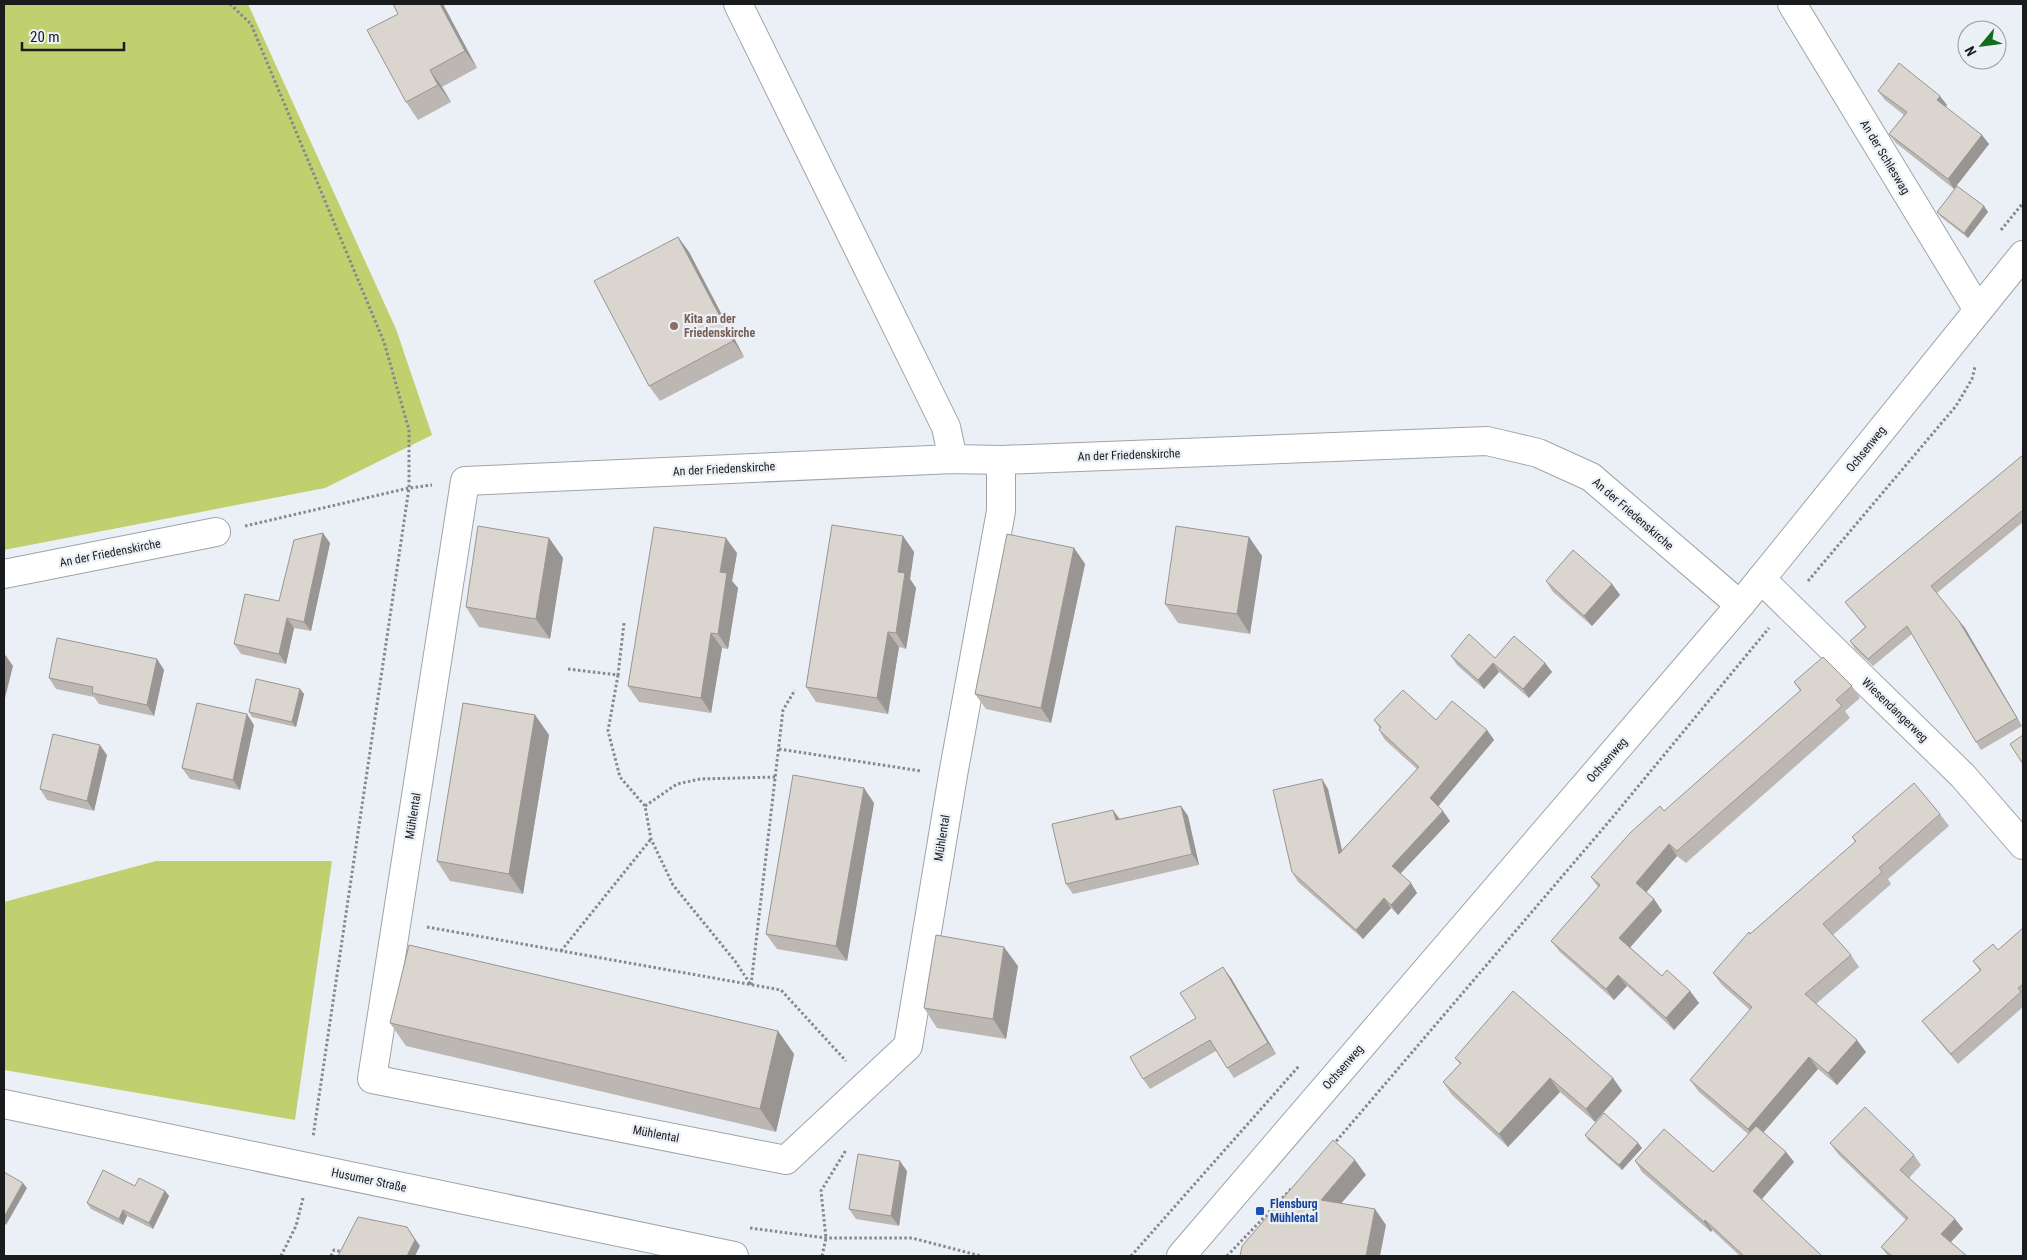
<svg xmlns="http://www.w3.org/2000/svg" width="2027" height="1260" viewBox="0 0 2027 1260" font-family="'Roboto Condensed',sans-serif">
<style>
.green{fill:#c1d06e}
.lines{fill:none;stroke-linecap:round;stroke-linejoin:round}
.minor-casing{stroke:#9fa4a9;stroke-width:30}
.major-casing{stroke:#9fa4a9;stroke-width:30}
.path{stroke:#85888c;stroke-width:3;stroke-dasharray:2.5 2.5;stroke-linecap:butt}
.minor{stroke:#fff;stroke-width:28}
.major{stroke:#fff;stroke-width:28}
.wall{fill:#bcb7b3}
.shaded-wall{fill:#999592}
.building{fill:#dbd5d0;stroke:#999592}
.education-dot{fill:#8d6e63;stroke:#ebf0f6;stroke-width:2}
.transit-dot{fill:#1a4fb4;stroke:#ebf0f6;stroke-width:2}
.labels{text-anchor:middle;stroke-width:4.5;stroke-linejoin:round;paint-order:stroke}
.street-label{font-size:12px;fill:#191b1d;stroke:#ebf0f6}
.education-label{font-size:12px;font-weight:bold;fill:#785e54;stroke:#ebf0f6;text-anchor:start}
.transit-label{font-size:12px;font-weight:bold;fill:#164399;stroke:#ebf0f6;text-anchor:start}
</style>
<rect width="100%" height="100%" fill="#ebf0f6"/>
<path class="green" d="M4,4H248L396,329L432,435L325,488L4,550Z
M156,861H332L295,1120L4,1070V902Z"/>
<g class="lines">
<defs>
<path id="minor" d="M738,4L946,427L953,459
M1792,4L1978,310
M1001,460V511L953,775L908,1046L786,1160L372,1079L465,481L953,459L1001,460L1487,441L1538,453L1591,477L1740,605
M4,574L216,532
M1761,579L1963,776L2023,845"/>
<path id="major" d="M4,1104L734,1256
M1181,1256L1740,605L2023,255"/>
</defs>
<use href="#minor" class="minor-casing"/>
<use href="#major" class="major-casing"/>
<path class="path" d="M230,4L251,24L384,342L409,430V488L313,1137
M2001,230L2023,203
M245,526L409,488L432,485
M1808,581L1956,406L1972,379L1975,367
M568,669L618,675L624,623
M618,675L608,731L620,777L645,806L651,839L673,885L735,961L751,985
M779,749L921,771
M645,806L677,784L700,779L775,777
M427,927L781,990L846,1061
M561,951L651,839
M751,985L783,710L795,690
M1333,1145L1612,818L1769,628
M750,1228L826,1238H912L981,1256
M281,1256L296,1226L303,1198
M331,1256L334,1250L343,1252
M822,1256L826,1238L821,1191L846,1150
M1131,1256L1299,1066
M1227,1256L1292,1188"/>
<use href="#minor" class="minor"/>
<use href="#major" class="major"/>
</g>
<path class="wall" d="M393,4H445L443,5L477,68L442,87L451,102L418,120L406,102L398,14Z
M1878,91L1947,105L1946,107L1989,144L1954,189L1896,143L1889,134L1904,115L1885,100Z
M1984,206L1988,212L1968,238L1941,217L1937,212Z
M678,237L689,252L744,357L660,401L649,386Z
M2023,455V522L1937,593L1965,628L2022,726L1981,750L1976,742L1912,634L1873,666L1855,649L1850,641L1865,627L1845,602Z
M903,536L914,552L910,579L916,588L906,649L899,647L888,714L816,702L806,687Z
M1249,537L1262,556L1250,634L1178,623L1165,604Z
M549,538L563,558L550,639L479,627L466,607Z
M330,543L311,631L294,628L286,664L241,654L234,644L279,601Z
M1074,548L1085,564L1051,723L986,709L975,694Z
M737,553L732,581L738,588L728,649L722,648L711,713L639,702L628,686Z
M1546,581L1612,584L1620,595L1592,626L1553,592Z
M1451,656L1495,658L1545,663L1552,672L1529,698L1499,672L1484,689L1457,665Z
M157,659L164,670L154,716L99,704L94,697L56,689L49,678Z
M1794,682L1852,686L1860,698L1845,711L1850,718L1686,863L1677,856L1646,892L1654,899L1662,911L1630,947L1662,976L1690,991L1699,1003L1674,1030L1627,986L1614,1000L1560,952L1551,941L1598,887L1591,877L1800,691Z
M300,689L304,694L296,727L252,717L249,712Z
M535,715L549,735L523,894L450,881L437,861Z
M1374,720H1436L1487,730L1494,740L1438,806L1450,821L1400,874L1417,893L1398,915L1391,908L1363,939L1298,882L1292,872L1322,779L1328,789L1342,850L1417,769L1385,740L1379,730L1380,729Z
M254,725L240,790L190,779L182,768Z
M107,755L94,811L47,800L40,789Z
M874,803L847,961L777,949L766,934Z
M1181,806L1188,816L1199,865L1073,894L1066,884L1113,810L1120,819Z
M1940,814L1949,826L1888,879L1891,884L1833,935L1851,955L1859,967L1816,1004L1866,1052L1837,1085L1818,1069L1763,1132L1786,1152L1794,1162L1762,1199L1822,1256H1740L1712,1230L1711,1232L1642,1172L1635,1161L1713,1172L1748,1134L1699,1092L1690,1080L1750,1010L1722,985L1713,973L1750,934L1855,842L1852,837Z
M2023,928V1007L1958,1064L1930,1031L1922,1021L1980,971L1973,961L1998,950Z
M1018,966L1006,1039L937,1028L924,1008Z
M1231,978L1276,1054L1234,1078L1216,1051L1150,1089L1143,1079Z
M390,1023L778,1031L794,1054L776,1132L406,1046Z
M1455,1058L1613,1078L1622,1091L1595,1122L1560,1092L1508,1147L1452,1095L1443,1082L1460,1064Z
M1585,1135L1638,1143L1642,1148L1622,1170L1588,1140Z
M1830,1143L1914,1155L1921,1165L1909,1178L1955,1219L1963,1229L1951,1242L1967,1256H1888L1881,1247L1906,1220L1838,1154Z
M907,1171L899,1226L856,1219L849,1209Z
M135,1186L165,1191L169,1196L153,1229L127,1216L123,1225L91,1209L87,1203Z"/>
<path class="shaded-wall" d="M440,4H443L477,68L465,51Z
M430,70L442,87L451,102L438,85Z
M1940,96L1947,105L1943,109L1937,100Z
M1982,135L1989,144L1954,189L1948,179Z
M1984,206L1988,212L1968,238L1964,233Z
M678,237L689,252L744,357L733,341Z
M323,533L330,543L311,631L304,622Z
M903,536L914,552L910,579L916,588L906,649L896,633L898,572Z
M1249,537L1262,556L1250,634L1237,614Z
M549,538L563,558L550,639L536,619Z
M726,538L737,553L732,581L738,588L728,649L718,634L720,572Z
M1074,548L1085,564L1051,723L1041,708Z
M1612,584L1620,595L1592,626L1584,616Z
M287,618L294,628L286,664L279,654Z
M1959,621L1965,628L2022,726L2017,718Z
M888,632L899,647L888,714L877,698Z
M711,633L722,648L711,713L701,698Z
M6,656L13,666L4,702V666Z
M157,659L164,670L154,716L147,705Z
M1493,663L1499,672L1484,689L1478,680Z
M1545,663L1552,672L1529,698L1523,689Z
M300,689L304,694L296,727L292,722Z
M247,714L254,725L240,790L233,780Z
M535,715L549,735L523,894L509,874Z
M1487,730L1494,740L1437,808L1430,798Z
M100,745L107,755L94,811L87,801Z
M1322,779L1328,789L1345,864L1339,854Z
M864,788L874,803L847,961L836,946Z
M1181,806L1188,816L1199,865L1192,854Z
M1113,810L1120,820H1116Z
M1443,811L1450,821L1398,876L1392,866Z
M1669,844L1677,856L1644,895L1636,883Z
M1411,883L1417,893L1398,915L1391,905Z
M1384,898L1391,908L1363,939L1356,930Z
M1654,899L1662,911L1628,950L1619,938Z
M1004,947L1018,966L1006,1039L993,1019Z
M1223,967L1231,978L1276,1054L1268,1043Z
M1618,975L1627,986L1614,1000L1606,989Z
M1690,991L1699,1003L1674,1030L1666,1018Z
M778,1031L794,1054L776,1132L760,1109Z
M1857,1040L1866,1052L1837,1085L1828,1073Z
M1809,1057L1818,1069L1756,1141L1748,1129Z
M1550,1078L1560,1092L1508,1147L1499,1134Z
M1613,1078L1622,1091L1595,1122L1586,1109Z
M1638,1143L1642,1148L1622,1170L1619,1165Z
M1786,1152L1794,1162L1760,1201L1753,1191Z
M1355,1160L1366,1175L1331,1215L1321,1200Z
M900,1161L907,1171L899,1226L891,1216Z
M23,1183L27,1188L6,1225L4,1222V1217Z
M165,1191L169,1196L153,1229L149,1223Z
M1375,1209L1386,1225L1380,1256H1366Z
M123,1210L127,1216L123,1225L119,1219Z
M1955,1219L1963,1229L1949,1244L1941,1234Z
M1705,1220L1712,1230L1711,1232L1704,1222Z
M407,1227L420,1246L415,1256H407Z"/>
<path class="building" d="M393,4H440L465,51L430,70L438,85L406,102L367,30L398,14Z
M1899,63L1940,96L1937,100L1982,135L1948,179L1889,134L1907,112L1878,91Z
M1957,186L1984,206L1964,233L1937,212Z
M678,237L733,341L649,386L594,281Z
M2023,455V510L1931,586L1959,621L2017,718L1976,742L1907,626L1868,659L1850,641L1866,627L1845,602Z
M832,525L903,536L898,572L905,573L896,633L888,632L877,698L806,687Z
M478,526L549,538L536,619L466,607Z
M1176,526L1249,537L1237,614L1165,604Z
M654,527L726,538L720,572L727,573L718,634L711,633L701,698L628,686Z
M323,533L304,622L287,618L279,654L234,644L245,594L279,601L294,540Z
M1007,534L1074,548L1041,708L975,694Z
M1573,550L1612,584L1584,616L1546,581Z
M1469,634L1495,658L1514,636L1545,663L1523,689L1493,663L1478,680L1451,656Z
M57,638L157,659L147,705L92,693L93,687L49,678Z
M4,656H6L4,666Z
M1823,657L1852,686L1836,700L1842,706L1677,851L1669,844L1636,883L1654,899L1619,938L1662,976L1667,970L1690,991L1666,1018L1618,975L1606,989L1551,941L1600,885L1591,877L1630,833L1660,806L1664,811L1801,690L1794,682Z
M256,679L300,689L292,722L249,712Z
M1403,690L1436,720L1452,701L1487,730L1430,798L1443,811L1392,866L1411,883L1391,905L1384,898L1356,930L1292,872L1273,790L1322,779L1339,854L1419,767L1379,730L1381,727L1374,720Z
M197,703L247,714L233,780L182,768Z
M463,703L535,715L509,874L437,861Z
M53,734L100,745L87,801L40,789Z
M2023,735V764L2010,744Z
M793,775L864,788L836,946L766,934Z
M1914,783L1940,814L1879,868L1882,872L1823,924L1851,955L1805,994L1857,1040L1828,1073L1809,1057L1748,1129L1690,1080L1752,1007L1713,973L1749,932L1750,934L1856,841L1852,837Z
M1181,806L1192,854L1066,884L1052,824L1113,810L1116,820Z
M2023,928V984L2018,988L2021,992L1951,1054L1922,1021L1981,970L1973,961L1993,944L1998,950Z
M936,935L1004,947L993,1019L924,1008Z
M409,945L778,1031L760,1109L390,1023Z
M1223,967L1268,1043L1227,1068L1210,1040L1143,1079L1130,1057L1196,1018L1180,993Z
M1513,991L1613,1078L1586,1109L1550,1078L1499,1134L1443,1082L1461,1063L1455,1058Z
M1865,1107L1914,1155L1900,1170L1955,1219L1941,1234L1967,1256H1892L1881,1247L1908,1218L1830,1143Z
M1604,1113L1638,1143L1619,1165L1585,1135Z
M1756,1126L1786,1152L1753,1191L1822,1256H1744L1705,1220L1704,1222L1635,1161L1664,1129L1713,1172Z
M1333,1140L1355,1160L1321,1200L1375,1209L1366,1256H1240L1242,1246Z
M858,1154L900,1161L891,1216L849,1209Z
M103,1170L135,1186L139,1178L165,1191L149,1223L123,1210L119,1219L87,1203Z
M4,1172L23,1183L4,1217Z
M358,1217L407,1227L415,1240L407,1256H338Z"/>
<circle class="education-dot" cx="674" cy="326" r="5"/>
<rect class="transit-dot" x="1255" y="1206" width="10" height="10" rx="2.5"/>
<g class="labels">
<g class="street-label">
<text transform="translate(1885 157) rotate(59)" y="4">An der Schleswag</text>
<text transform="translate(1866 449) rotate(-51)" y="4">Ochsenweg</text>
<text transform="translate(1129 455) rotate(-2)" y="4">An der Friedenskirche</text>
<text transform="translate(724 469) rotate(-3)" y="4">An der Friedenskirche</text>
<text transform="translate(1633 514) rotate(41)" y="4">An der Friedenskirche</text>
<text transform="translate(110 553) rotate(-11)" y="4">An der Friedenskirche</text>
<text transform="translate(1895 710) rotate(44)" y="4">Wiesendangerweg</text>
<text transform="translate(1607 760) rotate(-49)" y="4">Ochsenweg</text>
<text transform="translate(413 816) rotate(-81)" y="4">Mühlental</text>
<text transform="translate(942 838) rotate(-81)" y="4">Mühlental</text>
<text transform="translate(1343 1067) rotate(-49)" y="4">Ochsenweg</text>
<text transform="translate(656 1134) rotate(11)" y="4">Mühlental</text>
<text transform="translate(369 1180) rotate(12)" y="4">Husumer Straße</text>
</g>
<g class="education-label">
<text x="684" y="323">Kita an der<tspan x="684" dy="14">Friedenskirche</tspan></text>
</g>
<g class="transit-label">
<text x="1270" y="1208">Flensburg<tspan x="1270" dy="14">Mühlental</tspan></text>
</g>
</g>
<rect width="2027" height="1260" fill="none" stroke="#191b1d" stroke-width="10"/>
<g transform="translate(1982 45) rotate(241)"><circle r="24" fill="#ebf0f6" stroke="#979b9f"/>
<path d="M0-4L9 19L0 12L-9 19Z" fill="#126d18"/>
<text y="-8" font-size="14" font-weight="bold" text-anchor="middle" fill="#191b1d">N</text>
</g>
<path d="M22 42v8h102v-8" fill="none" stroke="#191b1d" stroke-width="2.5"/>
<text x="30" y="42" font-size="15" fill="#191b1d" stroke="#ebf0f6" stroke-width="4" paint-order="stroke">20 m</text>
</svg>
